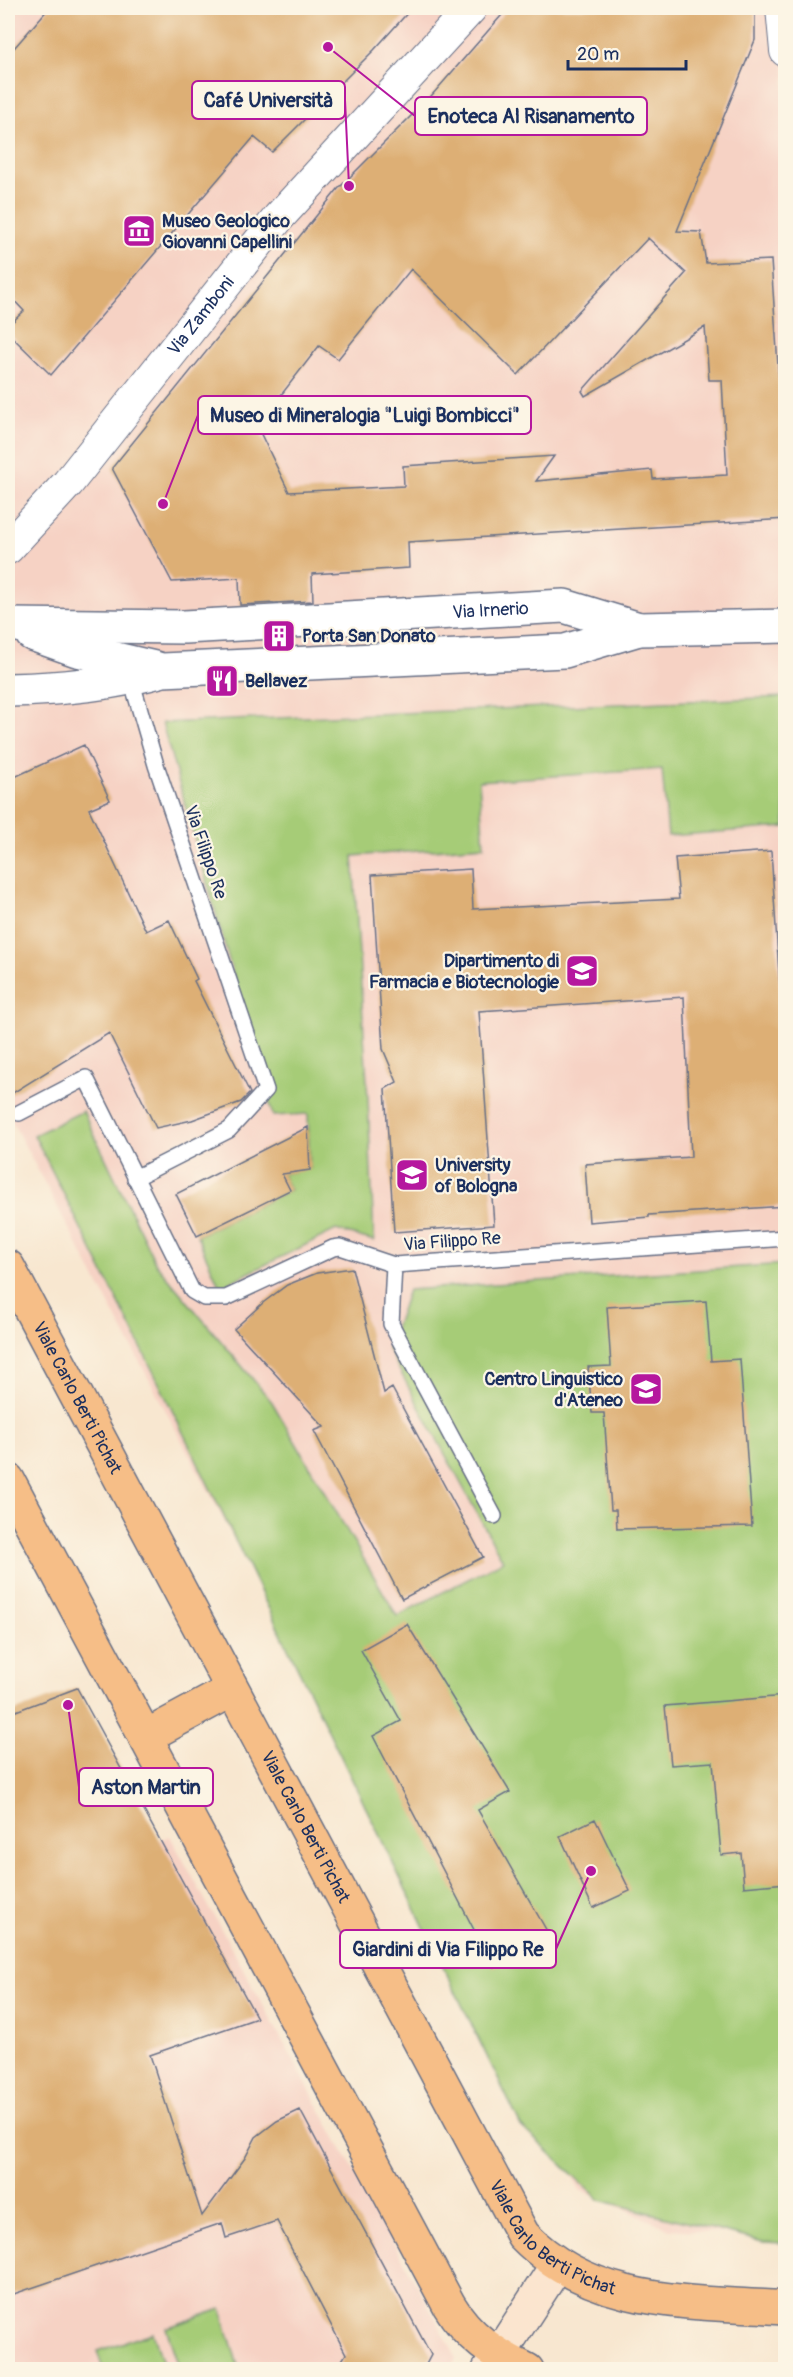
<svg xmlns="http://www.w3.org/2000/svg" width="793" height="2377" viewBox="0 0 793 2377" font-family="Pangolin,sans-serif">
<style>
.built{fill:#f6d2c4}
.green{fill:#a6cc77;stroke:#607e6a;stroke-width:1.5}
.building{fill:#ddaf75;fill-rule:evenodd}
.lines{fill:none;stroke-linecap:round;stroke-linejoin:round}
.service-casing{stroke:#686f86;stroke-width:18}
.minor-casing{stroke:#686f86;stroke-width:34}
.tertiary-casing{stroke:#686f86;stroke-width:36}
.secondary-casing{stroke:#686f86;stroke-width:36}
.primary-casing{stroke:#686f86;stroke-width:36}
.service{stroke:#fff;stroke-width:15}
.minor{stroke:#fff;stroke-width:32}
.tertiary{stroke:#fff;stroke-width:33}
.secondary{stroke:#fbe5cf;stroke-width:33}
.primary{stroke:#f6be87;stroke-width:33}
.labels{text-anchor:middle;stroke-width:4.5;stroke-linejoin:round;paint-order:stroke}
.poi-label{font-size:18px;font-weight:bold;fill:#1b2f5e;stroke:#fcf5e5;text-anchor:start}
.street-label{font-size:18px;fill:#1b2f5e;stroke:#fcf5e5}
.leader{fill:none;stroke:#b5179e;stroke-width:2}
.callout-dot{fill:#b5179e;stroke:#fcf5e5;stroke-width:2}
.callout{fill:#fcf5e5;stroke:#b5179e;stroke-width:2}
.callout-label{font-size:20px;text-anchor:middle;font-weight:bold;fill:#1b2f5e}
</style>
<rect width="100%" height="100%" fill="#fcf5e5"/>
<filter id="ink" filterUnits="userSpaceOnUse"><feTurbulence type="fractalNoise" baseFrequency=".0167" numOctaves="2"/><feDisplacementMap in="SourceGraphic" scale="12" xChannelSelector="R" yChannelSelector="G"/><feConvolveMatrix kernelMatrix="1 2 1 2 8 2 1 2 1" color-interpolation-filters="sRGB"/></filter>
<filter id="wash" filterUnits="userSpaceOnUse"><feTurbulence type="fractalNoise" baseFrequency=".008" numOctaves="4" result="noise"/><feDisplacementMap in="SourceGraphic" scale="24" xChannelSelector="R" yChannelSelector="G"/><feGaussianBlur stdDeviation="1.35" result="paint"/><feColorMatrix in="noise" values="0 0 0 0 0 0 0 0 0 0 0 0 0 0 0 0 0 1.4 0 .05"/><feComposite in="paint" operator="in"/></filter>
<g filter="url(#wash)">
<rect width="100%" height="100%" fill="#f8e7d0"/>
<path class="built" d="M8,8H785V2238L670,2229L580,2190L8,1114Z
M170,1836L457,2358L450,2370H8V1895Z"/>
<path class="green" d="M785,697V827L668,836L662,769L479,781L484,846L353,856L368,1099L374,1241L336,1230L220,1287L197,1236L290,1190L282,1174L310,1169L308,1114L273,1116L162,723Z
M83,1111L156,1264L272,1402L397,1616L503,1561L388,1349L408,1290L785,1264V2243L763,2242L600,2200L521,2126L151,1367L34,1135Z
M221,2309L239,2369H180L166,2328Z
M153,2333L165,2369H103L97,2351Z"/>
<g id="blocks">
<path class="building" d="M49,8H412L374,50L272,152L254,137L51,375L8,333V326L24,311L8,294V55Z
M508,8H755V40L677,231L701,232L706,263L771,260L786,488V519L408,542L409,568L312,574L313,601L240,605L239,578L172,582L112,468L338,189L432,95ZM648,238L686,273L582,391L585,396L705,327L709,380H722L727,475L653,479L652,470L536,481L554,456L403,466L404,486L289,492L257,426L319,346L338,359L411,269L518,375Z
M84,745L110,800L89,809L146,931L169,920L197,979L194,981L250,1093L241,1102L192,1120L156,1128L109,1033L8,1096V780Z
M771,851L786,1081V1206L649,1215V1217L589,1222L585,1164L691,1157L684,997L479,1011L494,1225L394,1232L385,1089L397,1082L383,1049L372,875L471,869L473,909L679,899L675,858Z
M308,1127L310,1170L282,1174L290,1190L197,1236L176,1194Z
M352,1268L384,1393L392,1388L483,1557L402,1599L314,1431L324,1427L234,1329L264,1302L287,1285L317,1273Z
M706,1301L711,1361L740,1359L752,1526L617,1529L616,1510H611L604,1413H592L588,1367L611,1366L607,1307Z
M407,1624L510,1792L478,1810L548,1933L494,1968L373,1736L401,1721L361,1650Z
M77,1688L257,2018L150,2055L202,2216L245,2158L256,2137L277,2121L300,2110L431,2355L423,2370H336L346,2354L277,2221L226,2238L222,2223L8,2296V1714Z
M786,1696V1883L744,1887L741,1853L721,1855L713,1762L671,1765L665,1706Z
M595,1819L630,1891L593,1908L560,1836Z"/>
</g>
</g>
<g filter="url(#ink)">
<use href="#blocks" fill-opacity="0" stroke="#686f86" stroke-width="1.5"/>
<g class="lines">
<defs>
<path id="service" d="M131,679L156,765L266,1090L229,1130L135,1178
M19,1113L86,1078L192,1291L204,1298H226L333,1248L340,1247L394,1265L786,1238
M394,1265L391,1324L494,1516"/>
<g id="minor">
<path d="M782,8L786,51"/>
<path id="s1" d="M8,548L68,483L279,217L471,8"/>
</g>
<g id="tertiary">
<path id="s2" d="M8,625L184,627L564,606L639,629"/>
<path d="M32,634L77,650L155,668"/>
<path d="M8,690C59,689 113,684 163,670L565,651L639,629L786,626"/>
</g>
<path id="secondary" d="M489,2370L557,2265"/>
<g id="primary">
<path id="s3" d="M8,1267L523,2235C594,2308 691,2301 786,2308"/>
<path d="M8,1480L449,2305C468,2337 494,2354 527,2370"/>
<path d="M145,1737L232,1690"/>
</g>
</defs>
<use href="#service" class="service-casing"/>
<use href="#minor" class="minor-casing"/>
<use href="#tertiary" class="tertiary-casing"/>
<use href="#secondary" class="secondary-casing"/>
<use href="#primary" class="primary-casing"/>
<use href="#service" class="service"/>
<use href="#minor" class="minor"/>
<use href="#tertiary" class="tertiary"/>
<use href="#secondary" class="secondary"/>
<use href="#primary" class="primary"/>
</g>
</g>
<defs>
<symbol id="museum-square" viewBox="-11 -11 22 22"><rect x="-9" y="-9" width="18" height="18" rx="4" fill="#b5179e" stroke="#fcf5e5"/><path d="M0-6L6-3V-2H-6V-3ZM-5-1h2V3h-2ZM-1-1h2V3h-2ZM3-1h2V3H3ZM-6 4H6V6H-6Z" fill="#fff"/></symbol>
<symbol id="building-square" viewBox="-11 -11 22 22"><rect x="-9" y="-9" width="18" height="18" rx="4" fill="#b5179e" stroke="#fcf5e5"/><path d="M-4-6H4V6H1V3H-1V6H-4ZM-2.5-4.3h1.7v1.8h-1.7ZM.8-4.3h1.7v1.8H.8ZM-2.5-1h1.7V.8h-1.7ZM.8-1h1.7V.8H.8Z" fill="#fff"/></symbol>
<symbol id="restaurant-square" viewBox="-11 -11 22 22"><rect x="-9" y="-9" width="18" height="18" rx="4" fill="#b5179e" stroke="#fcf5e5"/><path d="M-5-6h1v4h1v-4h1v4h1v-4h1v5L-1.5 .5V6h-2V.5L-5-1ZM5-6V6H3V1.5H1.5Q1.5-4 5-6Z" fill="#fff"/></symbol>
<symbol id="university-square" viewBox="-11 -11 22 22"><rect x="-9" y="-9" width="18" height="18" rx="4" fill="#b5179e" stroke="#fcf5e5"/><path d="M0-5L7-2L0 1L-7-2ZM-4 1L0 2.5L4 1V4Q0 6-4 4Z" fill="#fff"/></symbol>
</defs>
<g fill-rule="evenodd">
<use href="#museum-square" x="120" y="212" width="38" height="38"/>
<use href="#building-square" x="260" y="617" width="38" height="38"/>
<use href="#restaurant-square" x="203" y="662" width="38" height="38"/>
<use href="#university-square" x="563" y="952" width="38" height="38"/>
<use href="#university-square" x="393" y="1156" width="38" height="38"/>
<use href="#university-square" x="627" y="1370" width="38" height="38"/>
</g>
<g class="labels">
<g class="poi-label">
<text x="162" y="227">Museo Geologico<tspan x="162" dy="21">Giovanni Capellini</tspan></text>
<text x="302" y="642">Porta San Donato</text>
<text x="245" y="687">Bellavez</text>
<text x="559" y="967" text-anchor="end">Dipartimento di<tspan x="559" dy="21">Farmacia e Biotecnologie</tspan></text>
<text x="435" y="1171">University<tspan x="435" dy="21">of Bologna</tspan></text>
<text x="623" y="1385" text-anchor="end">Centro Linguistico<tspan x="623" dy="21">d'Ateneo</tspan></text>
</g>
<g class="street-label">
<text dy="6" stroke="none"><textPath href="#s1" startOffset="302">Via Zamboni</textPath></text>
<text dy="6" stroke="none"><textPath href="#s2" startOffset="483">Via Irnerio</textPath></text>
<text transform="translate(206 852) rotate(71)" y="6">Via Filippo Re</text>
<text transform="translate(452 1241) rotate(-4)" y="6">Via Filippo Re</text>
<text dy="6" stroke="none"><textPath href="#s3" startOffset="148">Viale Carlo Berti Pichat</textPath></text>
<text dy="6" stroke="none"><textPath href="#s3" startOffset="634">Viale Carlo Berti Pichat</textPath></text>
<text dy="6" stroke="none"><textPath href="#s3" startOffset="1120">Viale Carlo Berti Pichat</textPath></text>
</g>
</g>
<path class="leader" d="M349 186L345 100M328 47L415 116M163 504L198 415M68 1705L79 1787M591 1871L556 1949"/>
<g class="callout-dot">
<circle cx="349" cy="186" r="6"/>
<circle cx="328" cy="47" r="6"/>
<circle cx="163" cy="504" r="6"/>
<circle cx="68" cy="1705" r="6"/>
<circle cx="591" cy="1871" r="6"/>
</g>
<g class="callout">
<rect x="192" y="81" width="153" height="38" rx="6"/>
<rect x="415" y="97" width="232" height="38" rx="6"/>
<rect x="198" y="396" width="333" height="38" rx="6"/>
<rect x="79" y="1768" width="134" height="38" rx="6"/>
<rect x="340" y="1930" width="216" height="38" rx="6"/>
</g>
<g class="callout-label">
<text x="268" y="107">Café Università</text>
<text x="531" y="123">Enoteca Al Risanamento</text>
<text x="365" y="422">Museo di Mineralogia "Luigi Bombicci"</text>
<text x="146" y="1794">Aston Martin</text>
<text x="448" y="1956">Giardini di Via Filippo Re</text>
</g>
<rect width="793" height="2377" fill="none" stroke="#fcf5e5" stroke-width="30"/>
<path d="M568 60v9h118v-9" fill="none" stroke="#1b2f5e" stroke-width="3"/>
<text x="577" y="60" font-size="18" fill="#1b2f5e" stroke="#fcf5e5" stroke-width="4.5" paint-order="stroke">20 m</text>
</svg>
